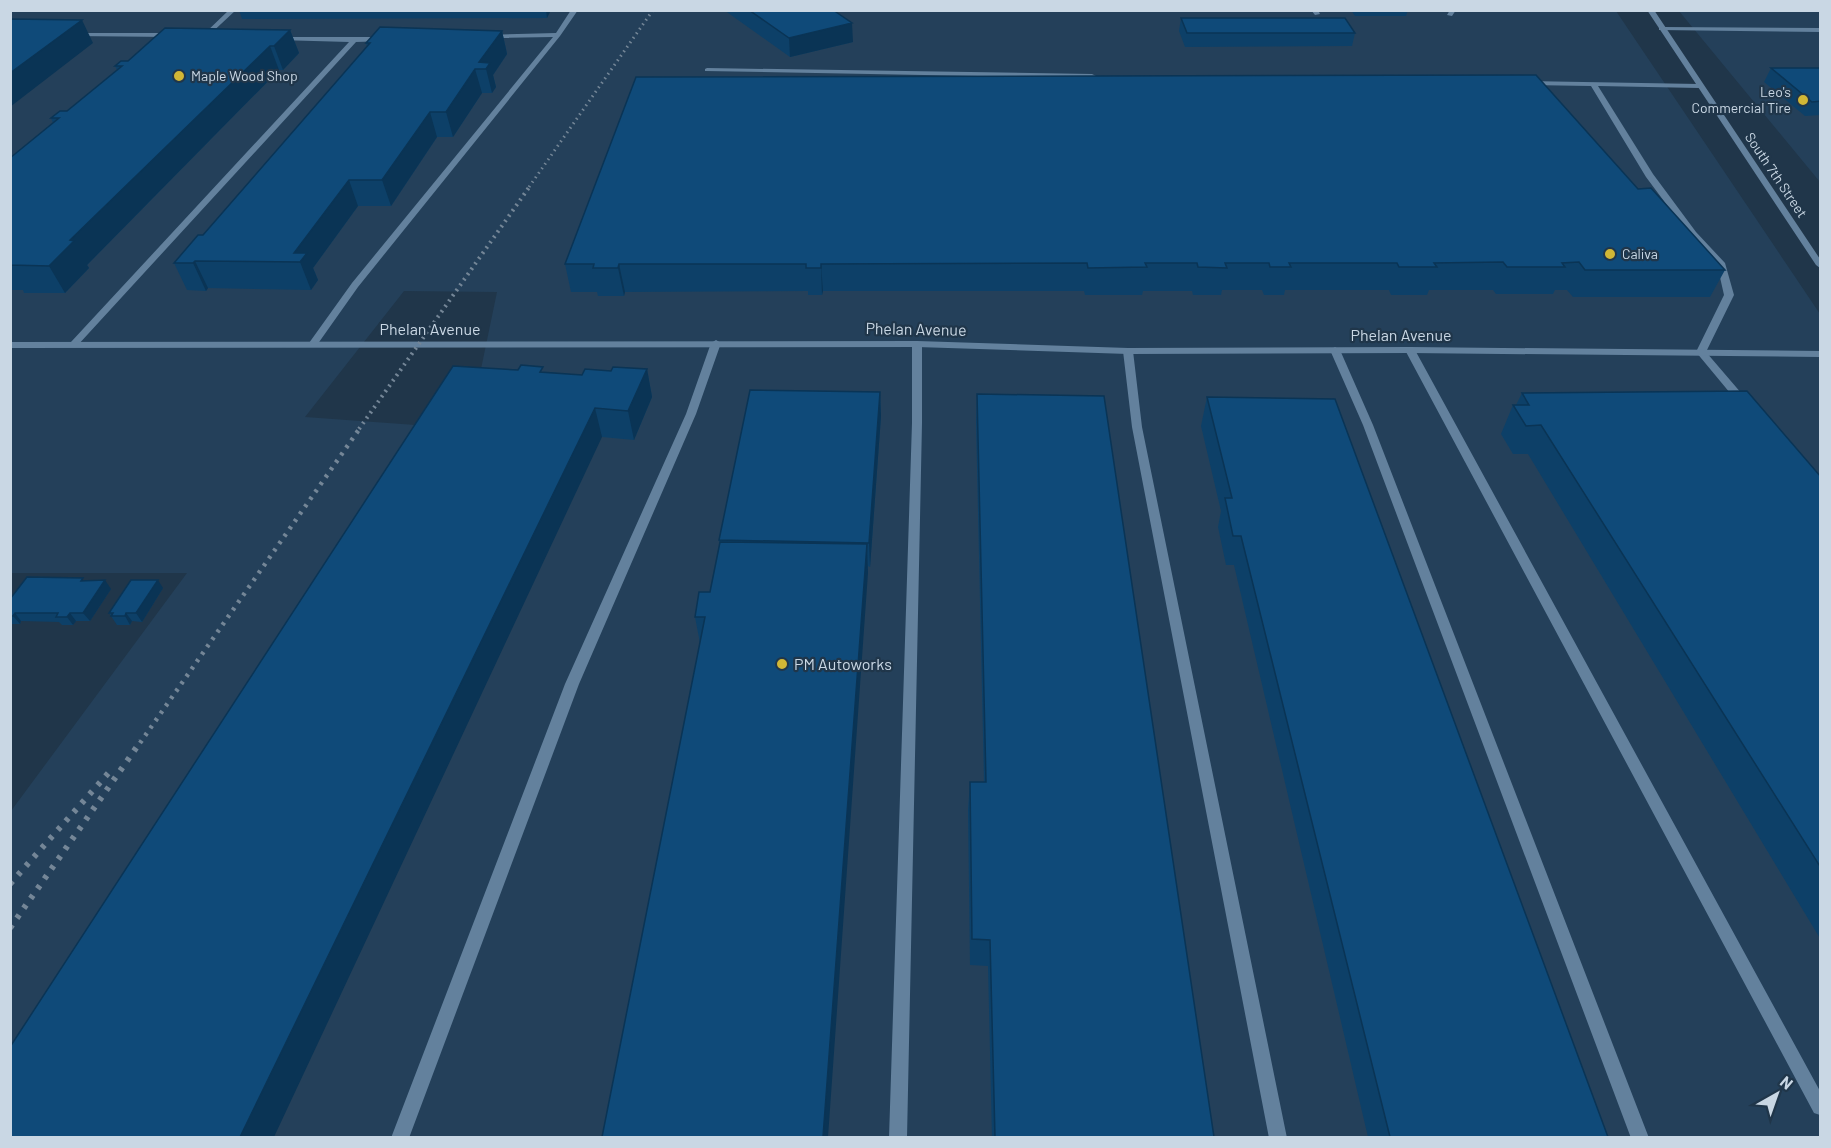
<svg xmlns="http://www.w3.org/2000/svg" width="1831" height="1148" viewBox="0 0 1831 1148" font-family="Barlow,sans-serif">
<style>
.built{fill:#24405a;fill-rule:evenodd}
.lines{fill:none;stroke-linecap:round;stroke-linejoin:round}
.service{fill:#63819d;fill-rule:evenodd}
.tertiary{fill:#63819d;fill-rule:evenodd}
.rail-far3{stroke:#748697;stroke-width:3;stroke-dasharray:1.5 4;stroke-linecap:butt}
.rail-far2{stroke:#748697;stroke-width:4;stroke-dasharray:2 4.5;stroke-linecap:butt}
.rail-far1{stroke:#748697;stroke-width:4.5;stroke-dasharray:3 6;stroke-linecap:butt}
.rail{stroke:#748697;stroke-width:6;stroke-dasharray:4 8;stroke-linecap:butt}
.wall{fill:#0d4068}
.shaded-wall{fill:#0a3455}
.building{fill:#0f4a79;stroke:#0a3455;stroke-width:1.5}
.poi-dot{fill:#d1b736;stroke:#20364a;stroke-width:2}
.labels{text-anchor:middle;stroke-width:4.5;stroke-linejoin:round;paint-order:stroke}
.far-poi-label{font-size:14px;fill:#c9d7e4;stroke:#20364a;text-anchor:start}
.far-street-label{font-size:14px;fill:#c9d7e4;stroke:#20364a}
.street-label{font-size:16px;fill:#c9d7e4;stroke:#20364a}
.poi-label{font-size:16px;fill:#c9d7e4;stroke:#20364a;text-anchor:start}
</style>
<rect width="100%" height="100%" fill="#20364a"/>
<path class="built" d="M10,11H1616L1820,314V1137H11V811L187,573H11ZM404,291L497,292L481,369L443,427L305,417Z
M1679,11H1820V182Z"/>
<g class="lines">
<path class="service" d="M229,10H236L207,37H203V35Z
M571,10H578L560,36L358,287L317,345H311L309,343L352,283L553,37L488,38L485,36L486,35L556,33Z
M1311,10H1318L1320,14L1315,15Z
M1450,10H1456L1452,16L1447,15Z
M1661,27L1820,28V32L1659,30V28Z
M75,33H171L174,35L171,37L73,36V34Z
M276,37H386L389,39L386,41L356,42L77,346H71V342L349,42L278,40L276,39Z
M707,68L1092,74L1096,76L1092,78L705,71V69Z
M1526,81L1699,84L1703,86L1699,88L1598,86L1653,174L1696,232L1725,263L1734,295L1706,352L1748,401L1749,403L1748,405H1740L1696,352L1724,295L1717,264L1690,236L1646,177L1591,86L1529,85L1525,83Z
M716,340L721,343L696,414L579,684L409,1138H391L565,684L686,414L711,343Z
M917,341L922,344V423L907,1138H889L912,423V344Z
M1335,347L1340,350L1373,425L1649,1138H1631L1363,425L1330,350Z
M1410,347L1415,350L1820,1091V1115L1814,1113L1405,350Z
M1128,348L1133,351L1142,427L1287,1138H1269L1132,427L1123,351Z"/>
<path class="tertiary" d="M1647,10H1654L1820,259V268L1816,265Z
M917,341L1128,348L1410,347L1820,351V357L1410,353L1128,354L917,347L10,348V342Z"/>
<path class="rail-far3" d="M529,187L653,10"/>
<path class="rail-far2" d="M359,429L530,186"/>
<path class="rail-far1" d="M140,743L360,428"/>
<path class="rail" d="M10,884L111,770
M10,928L141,741"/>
</g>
<path class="wall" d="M239,10H551L547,18L242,19Z
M724,10H833L853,42L790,57Z
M1351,10H1408L1406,16H1355Z
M1799,10H1821V12H1801Z
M1181,18L1355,33L1352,46L1185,47L1179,31Z
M290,30L299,53L283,70H279L87,265L89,268L65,293H24L23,290H10V158L53,123L51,118L67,111L117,70L115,66L128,61Z
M502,31L507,54L493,75L496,87L492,93H482L453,137H437L391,206H358L313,268L318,280L311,290L208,288L206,291L187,290L174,263L203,235L367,47L366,43Z
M1771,68H1821V115L1805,116L1764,82Z
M1638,189L1725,270L1710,297H1573L1567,290H1555L1553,294H1496L1493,290H1429L1427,295H1391L1389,290H1285L1284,295H1264L1262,290H1222L1221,295H1193L1192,291H1143L1142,295H1085L1084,291H823L822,295H808V291L625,292L624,296H598L597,292H571L565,264Z
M647,369L652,397L634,440L602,437L544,372L582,375Z
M880,392L881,416L870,567L868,566V573L700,643L695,617L710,592L720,544L719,540Z
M1522,393L1821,477V940L1528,454H1513L1501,434L1513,405H1516Z
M977,394L1214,1137H992L988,966L970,965L968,810L970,782H984L976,422Z
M1207,397L1608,1137H1368L1234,565H1226L1218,527L1221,511L1201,426Z
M85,581L111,589L90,621H76L73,625H62L59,622L21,621L20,624H10V599Z
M163,588L142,622L132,621L130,625H117L109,613Z"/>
<path class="shaded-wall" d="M546,10H551L547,18Z
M82,20L93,43L10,107V73Z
M852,23L853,42L790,57L789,38Z
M290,30L299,53L283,70L274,46Z
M502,31L507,54L493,75L496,87L492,93L486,69L479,62Z
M270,46L279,70L87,265L89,268L65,293L49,266L70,240Z
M475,69L482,93L453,137L446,112Z
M430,112L437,137L391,206L382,180Z
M349,180L358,206L313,268L318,280L311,290L300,262L294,253Z
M195,261L208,288L206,291L193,263Z
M619,264L625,292L624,296L618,268Z
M821,264L823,291L822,295L821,268Z
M647,369L652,397L634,440L628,411Z
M880,392L881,416L870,567L869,543Z
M595,408L602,437L274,1137H240Z
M867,544L868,573L828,1137H823Z
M105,580L111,589L90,621L83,613Z
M158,580L163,588L142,622L136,613Z
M15,613L21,621L20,624L13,616Z
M70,613L76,621L73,625L67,617Z
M126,613L132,621L130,625L125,616Z"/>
<path class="building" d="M749,10H833L852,23L789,38Z
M1181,18H1345L1355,33H1187Z
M10,19L82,20L10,73Z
M380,27L502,31L479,62L490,63L486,69H475L446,112H430L382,180H349L294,253H307L300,262L195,261L193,263H174L198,235H203L370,43H366Z
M165,28L290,30L274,46H270L70,240L74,241L49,266L10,265V158L59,118H51L60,111H67L122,66H115L121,61H128Z
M1771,68H1821V101L1812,102Z
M1536,75L1638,189L1651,188L1725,270H1585L1579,262L1562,263L1565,267H1507L1503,262L1434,263L1437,267H1399L1397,263H1289L1291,267H1270L1269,263H1225L1227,268L1198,267L1197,263H1145L1147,267L1088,268L1087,263L821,264V268H806V264H619L618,268H593L594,264H565L636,77Z
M521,365L543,367L540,372L582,375L585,369L611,371L613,367L647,369L628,411L595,408L240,1137H10V1047L453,366L518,370Z
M750,390L880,392L869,543L719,540Z
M1747,391L1821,477V868L1541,425L1526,426L1513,405H1529L1522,393Z
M977,394L1104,396L1214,1137H995L990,940L972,939L970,782H986Z
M1207,397L1335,399L1608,1137H1390L1241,536H1233L1225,498H1232Z
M720,542L867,544L823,1137H602L705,617H695L699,592H710Z
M27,577L83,578L81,581L105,580L83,613H70L67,617H56L58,613H15L13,616H10V599Z
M131,580H158L136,613H126L125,616H111L113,613H109Z"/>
<g class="poi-dot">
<circle cx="179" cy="76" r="6"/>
<circle cx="1803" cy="100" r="6"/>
<circle cx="1610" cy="254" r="6"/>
<circle cx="782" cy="664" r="6"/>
</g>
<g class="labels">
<g class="far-poi-label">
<text x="191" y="81">Maple Wood Shop</text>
<text x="1791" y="97" text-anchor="end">Leo's<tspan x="1791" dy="16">Commercial Tire</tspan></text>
<text x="1622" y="259">Caliva</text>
</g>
<g class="far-street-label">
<text transform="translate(1776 175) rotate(56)" y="5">South 7th Street</text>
</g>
<g class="street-label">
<text x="430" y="335">Phelan Avenue</text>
<text transform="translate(916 329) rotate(1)" y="6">Phelan Avenue</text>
<text x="1401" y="341">Phelan Avenue</text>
</g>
<g class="poi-label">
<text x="794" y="670">PM Autoworks</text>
</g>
</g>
<rect width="1831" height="1148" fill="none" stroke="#c9d7e4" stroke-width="24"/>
<g transform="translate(1777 1094) rotate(40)" stroke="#20364a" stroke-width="4.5" paint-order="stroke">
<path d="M0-4.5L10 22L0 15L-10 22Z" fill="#c9d7e4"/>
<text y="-9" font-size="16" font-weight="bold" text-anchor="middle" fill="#c9d7e4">N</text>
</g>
</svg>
